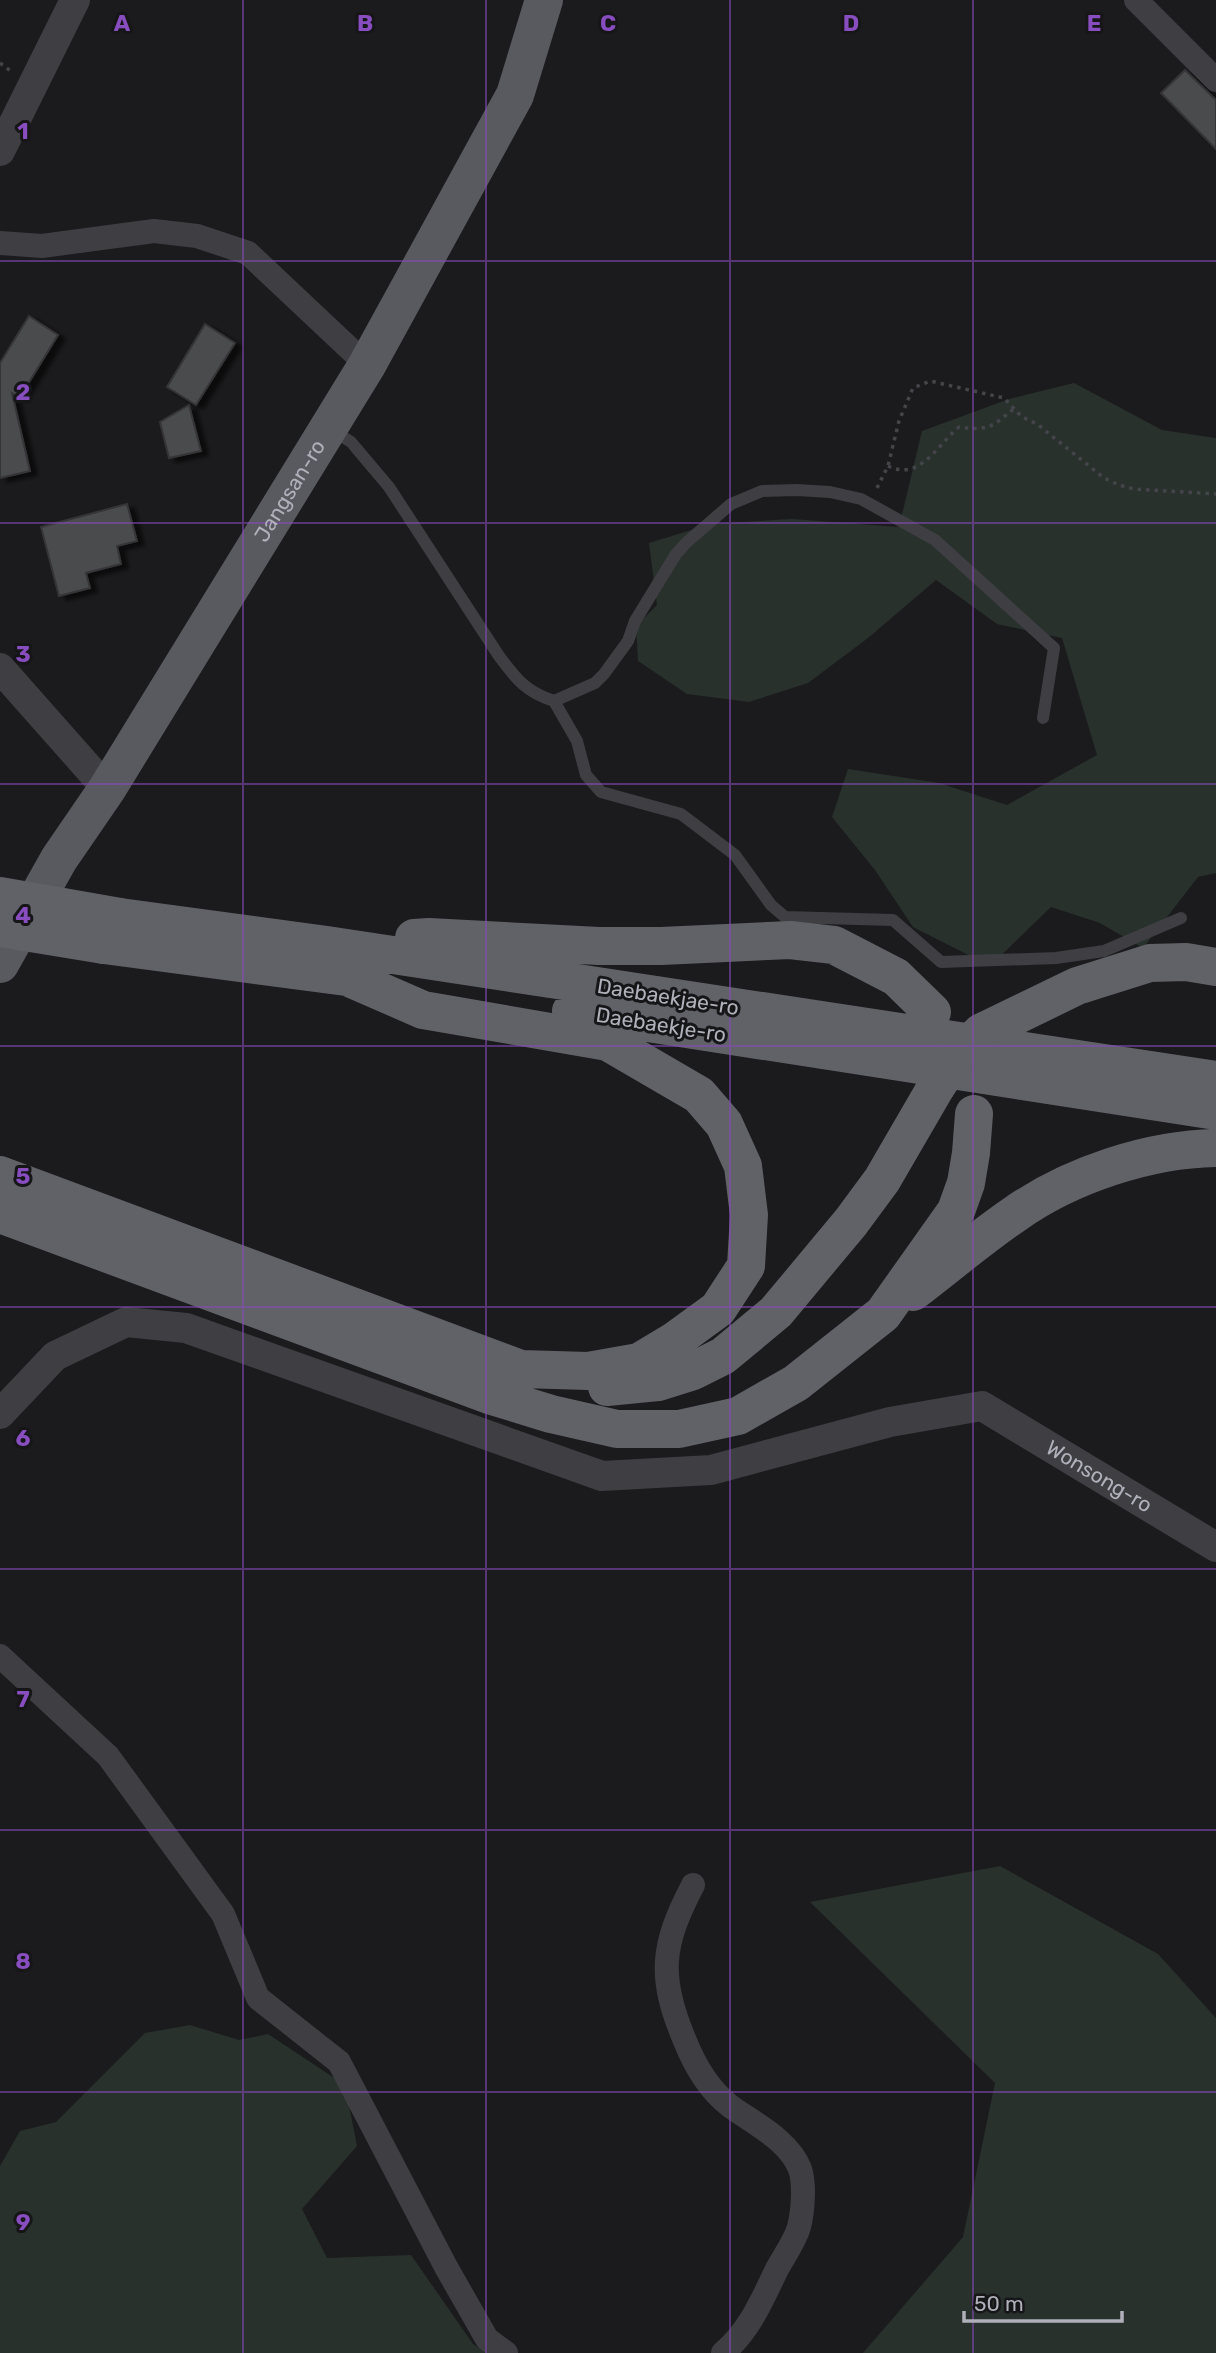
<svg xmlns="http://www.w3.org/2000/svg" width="1216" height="2353" viewBox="0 0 1216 2353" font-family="Rubik,sans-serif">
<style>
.green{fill:#29312c}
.building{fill:#4a4b4e;stroke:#363538;stroke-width:2;filter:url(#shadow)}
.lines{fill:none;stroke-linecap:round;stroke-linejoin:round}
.path{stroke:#44454a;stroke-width:3.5;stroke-dasharray:3.5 5;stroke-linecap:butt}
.service{stroke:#3e3e43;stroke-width:12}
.minor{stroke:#3e3e43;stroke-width:24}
.tertiary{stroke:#3e3e43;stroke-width:30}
.primary{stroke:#595960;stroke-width:38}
.trunk{stroke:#616168;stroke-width:38}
.trunk-bridge{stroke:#616168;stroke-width:38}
.grid{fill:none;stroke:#884dbe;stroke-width:2;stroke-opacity:0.55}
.labels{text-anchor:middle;stroke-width:6;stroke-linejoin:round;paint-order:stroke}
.street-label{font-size:21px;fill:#afb0ba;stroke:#161618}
.grid-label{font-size:23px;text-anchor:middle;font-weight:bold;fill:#884dbe;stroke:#161618;stroke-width:6;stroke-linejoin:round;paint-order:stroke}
</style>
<defs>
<filter id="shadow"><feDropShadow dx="7" dy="4" stdDeviation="2" flood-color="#0009"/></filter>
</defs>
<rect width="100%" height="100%" fill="#1b1b1d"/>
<path class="green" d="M1074,383L1162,430L1216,438V873L1198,877L1143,948L1100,923L1051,907L990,966L913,927L875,870L832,817L848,769L939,783L1007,805L1097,755L1062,638L997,624L936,580L868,638L808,683L749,702L687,694L638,661L636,626L657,605L649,543L711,524L792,519L899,527L922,431L1009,399Z
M1000,1866L1158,1954L1216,2018V2353H863L963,2237L995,2083L810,1902Z
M190,2025L239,2040L268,2034L345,2085L357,2146L302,2209L327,2258L411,2255L473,2344L486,2353H0V2166L20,2131L56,2122L145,2033Z"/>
<path class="building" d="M1185,70L1216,100V149L1161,93Z
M29,316L58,335L20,397L12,393L30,471L0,478V363Z
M205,324L235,343L196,405L167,387Z
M189,405L201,451L169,458L160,422Z
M127,504L137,541L117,546L121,564L86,573L90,588L59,596L41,527Z"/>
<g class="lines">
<path class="path" d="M0,63L12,72
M888,466C920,482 938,444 959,427C990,431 991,427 1015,408
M877,488L888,466L899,421L913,388L930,381L1004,398L1022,417L1037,424L1104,478L1119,485L1134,489L1216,494"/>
<path class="service" d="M332,430L351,442L389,487L499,656C516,679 526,692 554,701L595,683L604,674L628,641L635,621L676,554L687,542L731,504L762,491L797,490L830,492L861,499L935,540L1054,648L1043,718
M554,701L577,741L586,775L601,792L681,814L735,855L771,905L785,917L893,920L941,962L1056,958L1104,951L1181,918"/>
<path class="minor" d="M1136,0L1216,80
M0,243L42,246L154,231L197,236L248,253L367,365
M0,1656L108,1756L223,1914L258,1998L339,2062L446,2267L487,2339L506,2353
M693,1885C661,1946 658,1977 685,2041C695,2066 708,2089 730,2106C753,2123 789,2140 800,2169C805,2184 803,2211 799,2227C795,2241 784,2256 777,2269C762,2300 750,2330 723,2353"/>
<g class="tertiary">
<path d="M0,151L75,0"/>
<path d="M0,668L107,789"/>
<path id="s1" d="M0,1414L55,1356L126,1322L186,1328L602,1476L711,1470L890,1422L982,1406L1216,1547"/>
</g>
<path class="primary" id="s2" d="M0,964L59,859L107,789L367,365L515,95L544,0"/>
<path class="trunk" d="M120,917L327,945L1216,1080
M414,938L429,937L599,946H661L790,940L834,945L896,977L932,1012
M104,945L369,980
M571,1011L1216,1111
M982,1032L1077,986L1150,963L1186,962L1216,967
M0,1175L521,1369L588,1371L639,1362L674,1341L718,1309L746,1266L749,1215L743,1166L724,1124L699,1095L608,1042L423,1010L345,976
M0,1214L489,1395L551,1414L617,1429H679L738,1416L796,1383L883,1314L956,1211L966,1183L971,1153L974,1114
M913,1292C947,1266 980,1238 1015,1214C1070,1175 1149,1149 1216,1148
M607,1387L658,1382L693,1371L723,1356L776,1312L851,1222L882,1180L936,1087"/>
<path class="trunk-bridge" d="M0,896L120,917
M0,928L104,945
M936,1087C949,1066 963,1048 982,1032"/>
</g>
<path class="grid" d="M243,0V2353M486,0V2353M730,0V2353M973,0V2353M0,261H1216M0,523H1216M0,784H1216M0,1046H1216M0,1307H1216M0,1569H1216M0,1830H1216M0,2092H1216"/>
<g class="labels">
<g class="street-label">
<text dy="7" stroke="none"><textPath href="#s2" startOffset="555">Jangsan-ro</textPath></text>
<text transform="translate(668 997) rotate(9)" y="7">Daebaekjae-ro</text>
<text transform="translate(661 1025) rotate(9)" y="7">Daebaekje-ro</text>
<text dy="7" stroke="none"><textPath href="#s1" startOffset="1185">Wonsong-ro</textPath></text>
</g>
</g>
<g class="grid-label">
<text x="122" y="31">A</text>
<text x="365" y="31">B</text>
<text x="608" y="31">C</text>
<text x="851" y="31">D</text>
<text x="1094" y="31">E</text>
<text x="23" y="139">1</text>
<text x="23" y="400">2</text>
<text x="23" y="662">3</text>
<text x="23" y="923">4</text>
<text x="23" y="1184">5</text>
<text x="23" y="1446">6</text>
<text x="23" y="1707">7</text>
<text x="23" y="1969">8</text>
<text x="23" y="2230">9</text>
</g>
<path d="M964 2311v10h158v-10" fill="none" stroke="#afb0ba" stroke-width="3.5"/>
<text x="974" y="2311" font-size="21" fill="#afb0ba" stroke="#161618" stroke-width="5" paint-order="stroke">50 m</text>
</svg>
